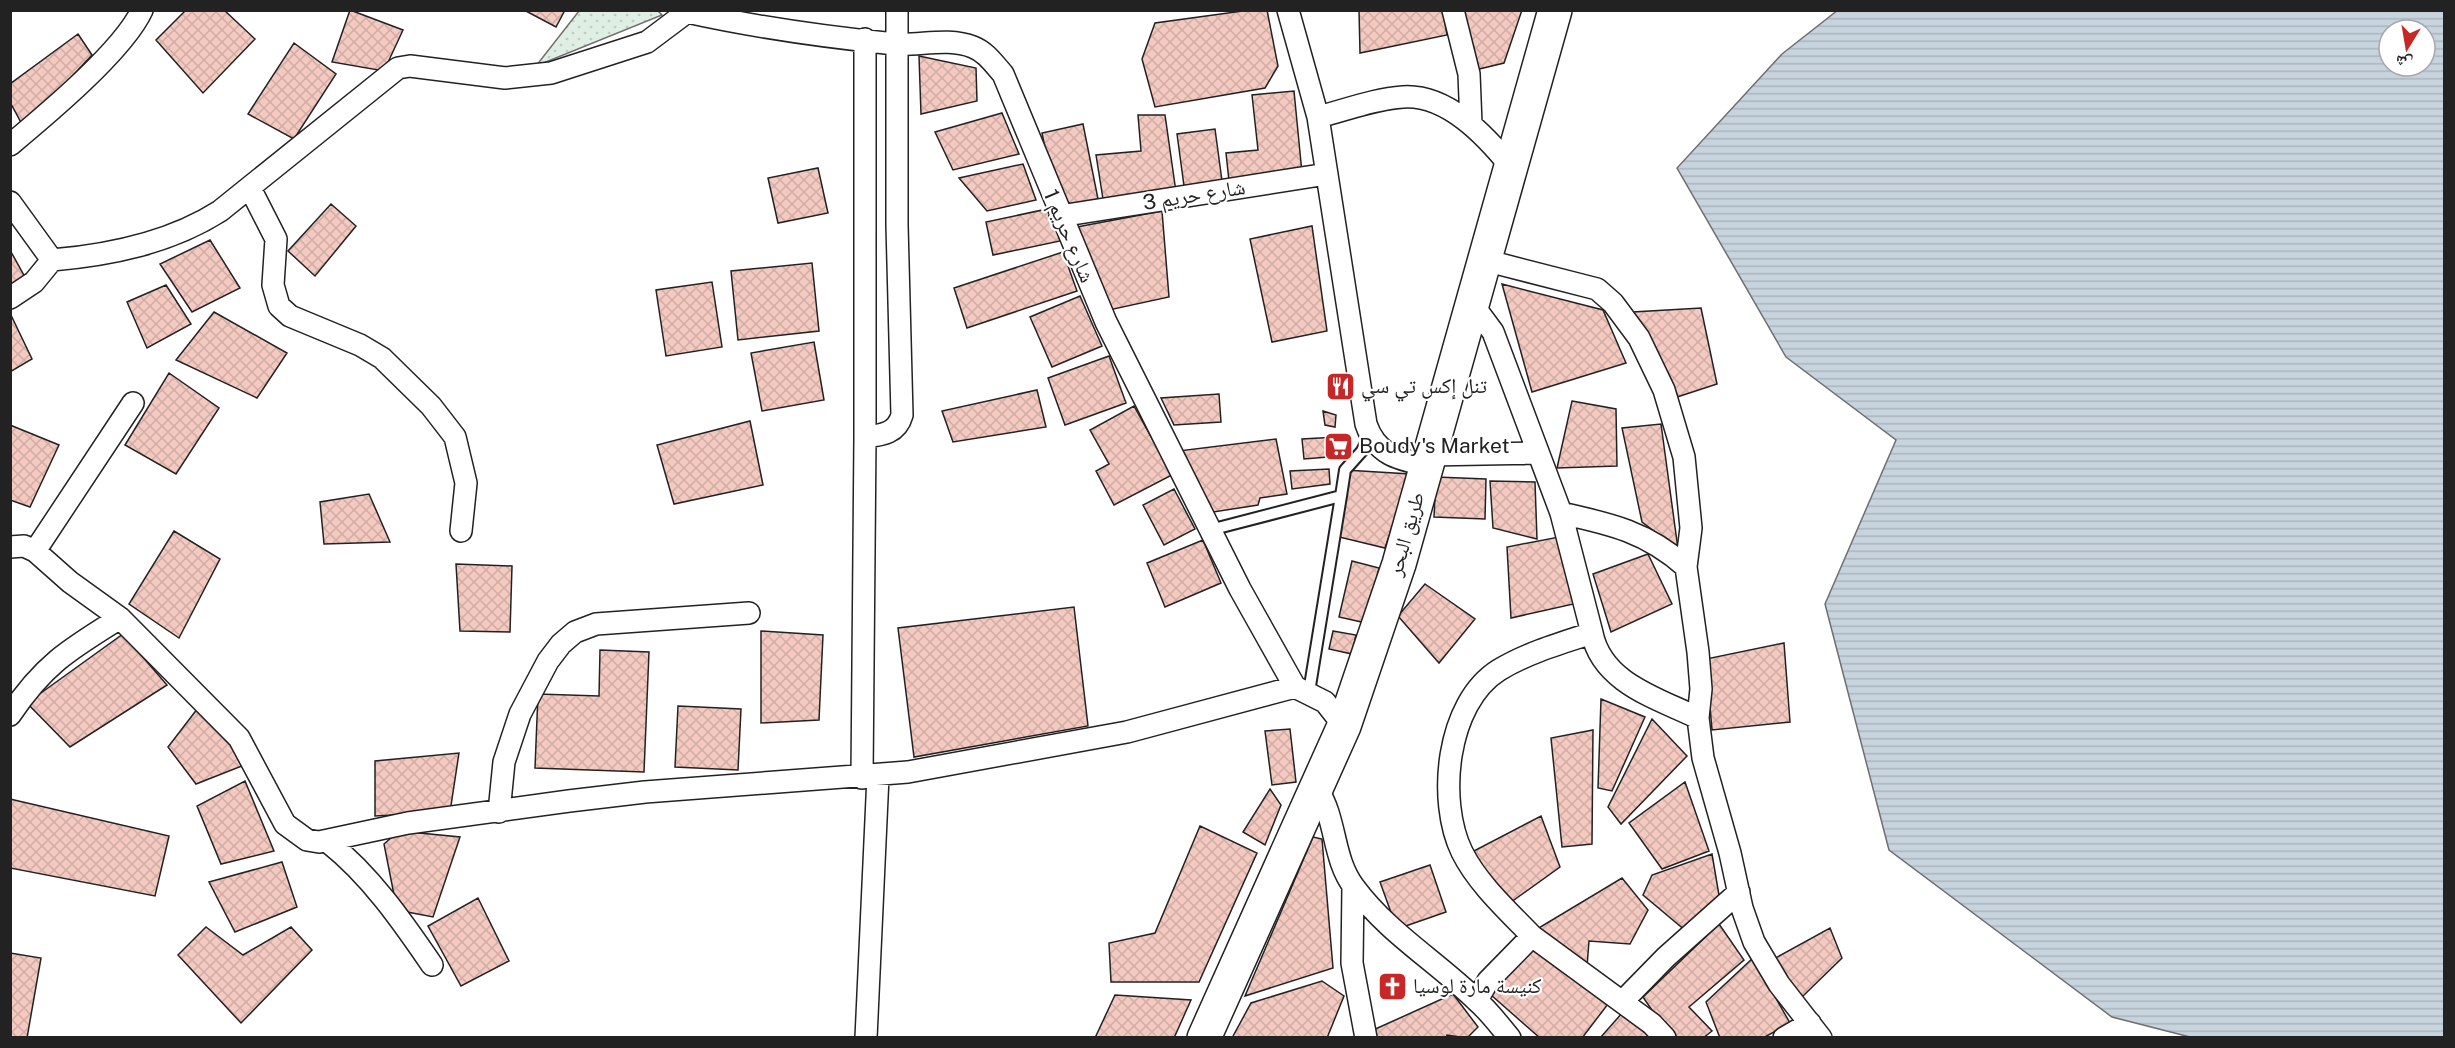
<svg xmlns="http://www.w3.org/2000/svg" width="2455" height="1048" viewBox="0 0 2455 1048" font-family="'Public Sans','Noto Naskh Arabic',sans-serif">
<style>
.park{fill:url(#park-dots);stroke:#6f6f6f;stroke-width:1.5}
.water{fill:url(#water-rules);stroke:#6f6f6f;stroke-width:1.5;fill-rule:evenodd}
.building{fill:url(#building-cross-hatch);stroke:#222;stroke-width:1.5}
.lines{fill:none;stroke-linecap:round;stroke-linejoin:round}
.lane-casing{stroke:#222;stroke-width:14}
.street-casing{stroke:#222;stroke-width:24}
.primary-casing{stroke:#222;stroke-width:36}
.lane{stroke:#fff;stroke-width:10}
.street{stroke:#fff;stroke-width:21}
.primary{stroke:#fff;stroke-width:33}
.labels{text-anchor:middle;stroke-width:4.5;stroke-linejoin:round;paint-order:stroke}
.street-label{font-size:21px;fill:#222;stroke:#fff}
.poi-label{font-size:21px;fill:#222;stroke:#fff;text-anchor:start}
</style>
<defs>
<pattern id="park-dots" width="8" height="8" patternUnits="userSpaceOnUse" patternTransform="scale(1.5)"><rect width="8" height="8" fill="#e0efe3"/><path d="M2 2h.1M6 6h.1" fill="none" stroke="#c0cdc2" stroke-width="1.8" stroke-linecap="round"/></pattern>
<pattern id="water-rules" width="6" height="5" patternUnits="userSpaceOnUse" patternTransform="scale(1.5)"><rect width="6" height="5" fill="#c7d3dd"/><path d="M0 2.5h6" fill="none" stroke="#abb5bd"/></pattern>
<pattern id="building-cross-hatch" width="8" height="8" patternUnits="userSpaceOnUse" patternTransform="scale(1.5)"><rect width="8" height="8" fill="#f3c9c0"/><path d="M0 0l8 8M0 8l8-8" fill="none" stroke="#d0aca5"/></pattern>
</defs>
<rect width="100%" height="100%" fill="#fff"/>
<path class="park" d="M579,11H658L662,15L536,66Z"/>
<path class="water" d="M1838,10L2444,11V1037H2190L2112,1017L1889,850L1825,604L1896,440L1786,357L1677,168L1782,54ZM2389,30H2425V66H2389Z"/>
<path class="building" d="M186,10H224L255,39L203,93L156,40Z
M350,10L403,30L384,71L332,62Z
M524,10H565L556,27Z
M1250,10H1267L1278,66L1265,88L1155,107L1142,59L1155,23Z
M1359,10H1443L1447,35L1360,53Z
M1462,10H1522L1504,63L1475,70Z
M78,34L92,55L24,128L10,102V84Z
M294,43L336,74L294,139L248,114Z
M919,56L976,68L977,101L921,114Z
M1294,91L1302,173L1229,181L1226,153L1258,150L1252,95Z
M1002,113L1019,154L953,170L935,132Z
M1138,115H1165L1176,192L1103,199L1096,155L1141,151Z
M1083,124L1098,199L1057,207L1042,133Z
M1215,129L1222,181L1184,186L1177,134Z
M1023,164L1036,200L987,211L959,178Z
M818,168L828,213L778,223L768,178Z
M331,204L356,226L315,276L288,251Z
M1052,208L1060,241L993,255L986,222Z
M1162,211L1169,297L1109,310L1066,229Z
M1312,226L1327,331L1272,342L1250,239Z
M210,240L240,288L192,312L160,264Z
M10,250L26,279L10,288Z
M1063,252L1077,291L967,328L954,288Z
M812,263L819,331L738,340L731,271Z
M712,282L722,347L666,356L656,290Z
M1502,284L1603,310L1626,363L1532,392Z
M166,285L191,324L147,348L127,302Z
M1080,296L1102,346L1052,367L1030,317Z
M1701,308L1717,384L1674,398L1633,312Z
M214,312L287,353L257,398L176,360Z
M10,313L32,359L10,372Z
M814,342L824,400L762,411L751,353Z
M1109,356L1126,403L1065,425L1048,378Z
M169,373L219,408L176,474L125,445Z
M1037,390L1046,427L953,442L942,411Z
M1219,394L1221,422L1174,425L1161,398Z
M1572,401L1616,409L1617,466L1557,468Z
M1134,406L1172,475L1114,505L1096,471L1109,464L1090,430Z
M1323,411L1336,415L1335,427L1325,425Z
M750,421L763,485L674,504L657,445Z
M1661,424L1678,549L1642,522L1622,428Z
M10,425L59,445L30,507L10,500Z
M1337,437L1340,456L1304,459L1302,439Z
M1276,439L1287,494L1260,498L1258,505L1207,513L1178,451Z
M1329,469L1330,484L1292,489L1290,471Z
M1345,470L1410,474L1385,548L1335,536Z
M1436,477L1486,479L1485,519L1434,517Z
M1490,481L1535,482L1537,539L1493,528Z
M1174,489L1195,529L1164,545L1143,505Z
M369,494L390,542L324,544L320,502Z
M174,531L220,559L179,638L129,604Z
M1559,537L1578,603L1511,618L1507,547Z
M1203,540L1221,583L1165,607L1147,563Z
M1648,554L1672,604L1611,632L1593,574Z
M1352,561L1379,568L1366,623L1339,617Z
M456,564L512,566L510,632L460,631Z
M1425,584L1475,619L1439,663L1398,616Z
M1074,607L1088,726L914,757L898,628Z
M761,631L823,635L819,720L761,723Z
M1333,631L1356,635L1352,654L1329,649Z
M123,634L167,685L70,747L27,703Z
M1784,643L1790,722L1712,730L1706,659Z
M600,650L649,652L644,772L535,768L538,694L599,696Z
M1601,699L1645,717L1612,791L1598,788Z
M678,706L741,709L738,770L675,767Z
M198,708L247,764L196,784L168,747Z
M1652,719L1687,756L1621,824L1608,807Z
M1290,729L1296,782L1272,785L1265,731Z
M1593,730L1592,844L1562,847L1551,738Z
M459,753L450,812L375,816V761Z
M245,781L274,851L221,864L197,806Z
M1685,782L1709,851L1662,869L1629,823Z
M1270,789L1281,805L1265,845L1243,832Z
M10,799L169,836L155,896L10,868Z
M1541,816L1560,867L1507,905L1470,853Z
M1200,826L1257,853L1199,982H1111L1109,943L1155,933Z
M399,831L460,837L433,917L397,910L384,844Z
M1313,837L1322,839L1333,968L1245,996Z
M1712,854L1720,901L1686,931L1643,895L1652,875Z
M282,862L297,907L235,932L209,882Z
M1430,865L1446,912L1397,929L1380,882Z
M1622,878L1648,910L1630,944L1589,941L1587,967L1532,932Z
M478,898L509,961L461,986L428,926Z
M1719,924L1744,960L1689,1007L1712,1031L1703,1038H1671L1643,997Z
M206,927L243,955L291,927L312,950L241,1023L178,955Z
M1830,928L1842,958L1801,998L1770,961Z
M1532,946L1608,1004L1582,1038H1540L1491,995Z
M10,953L41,958L27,1038H10Z
M1753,958L1790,1023L1763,1038H1720L1706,1002Z
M1322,981L1344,996L1327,1038H1232L1251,1003Z
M1453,994L1478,1027L1467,1038L1447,1035L1446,1038H1373L1371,1031Z
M1115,995L1191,1000L1174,1038H1095Z
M1623,1012L1653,1038H1600Z"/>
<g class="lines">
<defs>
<path id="lane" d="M1210,530L1341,496L1345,470L1362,451L1370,435
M1309,692L1341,496"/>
<path id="street" d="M1288,10L1318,117
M1453,10L1469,74L1471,124
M687,12C755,27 825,37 895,44C920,46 948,37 973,47C986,52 994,64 1003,74L1106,322L1240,589L1295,687
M10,145C46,115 123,51 142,10
M250,188L276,239L273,285L279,306L290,316L360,345L382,358L431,406L455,437L466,483L461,531
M10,202L52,260C110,255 170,243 220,211L398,68L410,66L505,78L551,73L647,42L687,12
M1060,216L1327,174
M1484,260L1597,289L1613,303L1639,338L1664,390L1684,457L1691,528L1686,567
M10,298L34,282L52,260
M1473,305L1493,332L1561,513C1611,524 1647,532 1686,567L1698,652L1701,689L1698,718L1703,758L1730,853L1742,908L1754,942L1779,984L1821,1038
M865,437C883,435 897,433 902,415L897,225V10
M1428,455L1536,453
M1425,465C1397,459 1376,454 1366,424L1318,117C1346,110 1374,99 1403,97C1447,94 1486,136 1511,167
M10,547L24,546L35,551L70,582L120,618L239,738L285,824L307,840L319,842L408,823L569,801L645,792L908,772L1127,732L1295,687L1325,702L1344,726
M35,551L133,403
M1592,633C1602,683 1657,698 1698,718
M10,715C44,664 70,649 120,618
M862,778L865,437V39
M1317,789C1337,819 1332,858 1354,887C1388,933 1436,961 1476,1000C1489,1011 1499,1025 1510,1038
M499,812L504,762L520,714L548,661L561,644L575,632L596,624L749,613
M328,842C370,875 402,921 432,965
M1353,886L1352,963L1366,1038
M1532,936C1508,911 1478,884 1462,852C1437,801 1446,703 1499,670C1527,653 1561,643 1592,633L1561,513
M1477,1000L1488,981L1532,936L1652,1024L1665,1038
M1622,1002L1666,957L1739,892
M866,1038L878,776
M1784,1038L1810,1023"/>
<path id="primary" d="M1204,1038L1344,726L1399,564L1555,10"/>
</defs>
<use href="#lane" class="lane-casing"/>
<use href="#street" class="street-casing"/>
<use href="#primary" class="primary-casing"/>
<use href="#lane" class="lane"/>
<use href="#street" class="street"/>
<use href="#primary" class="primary"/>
</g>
<defs>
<symbol id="restaurant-square" viewBox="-11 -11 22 22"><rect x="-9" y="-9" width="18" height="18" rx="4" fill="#c62828" stroke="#fff"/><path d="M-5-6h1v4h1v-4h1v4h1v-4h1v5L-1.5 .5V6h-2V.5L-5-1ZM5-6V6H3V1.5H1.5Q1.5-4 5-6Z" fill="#fff"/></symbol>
<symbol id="supermarket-square" viewBox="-11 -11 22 22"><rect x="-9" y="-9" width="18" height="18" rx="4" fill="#c62828" stroke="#fff"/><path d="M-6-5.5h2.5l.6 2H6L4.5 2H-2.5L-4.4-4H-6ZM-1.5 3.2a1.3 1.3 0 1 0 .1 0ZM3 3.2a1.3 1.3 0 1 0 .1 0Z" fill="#fff"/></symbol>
<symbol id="church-square" viewBox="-11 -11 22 22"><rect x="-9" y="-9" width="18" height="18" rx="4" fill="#c62828" stroke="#fff"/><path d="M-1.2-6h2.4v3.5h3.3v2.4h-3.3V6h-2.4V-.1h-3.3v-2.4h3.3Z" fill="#fff"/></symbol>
</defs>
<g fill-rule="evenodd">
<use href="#restaurant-square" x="1324" y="370" width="33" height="33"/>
<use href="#supermarket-square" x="1322" y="430" width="33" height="33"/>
<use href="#church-square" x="1376" y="970" width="33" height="33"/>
</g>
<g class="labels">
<g class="street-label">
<text transform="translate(1194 195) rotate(-9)" y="7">شارع حريم 3</text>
<text transform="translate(1069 236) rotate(67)" y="7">شارع حريم 1</text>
<text transform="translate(1406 534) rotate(-74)" y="7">طريق البحر</text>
</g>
<g class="poi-label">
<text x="1361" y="393">تنل إكس تي سي</text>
<text x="1359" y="453">Boudy's Market</text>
<text x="1413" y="993">كنيسة مارة لوسيا</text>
</g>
</g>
<rect width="2455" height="1048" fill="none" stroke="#222222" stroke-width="24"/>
<g transform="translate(2407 48) rotate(191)"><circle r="28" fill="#ffffff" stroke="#a7a7a7" stroke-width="1.5"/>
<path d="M0-4.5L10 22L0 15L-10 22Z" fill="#c62828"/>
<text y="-9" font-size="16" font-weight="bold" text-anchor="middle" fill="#222222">ش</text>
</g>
</svg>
